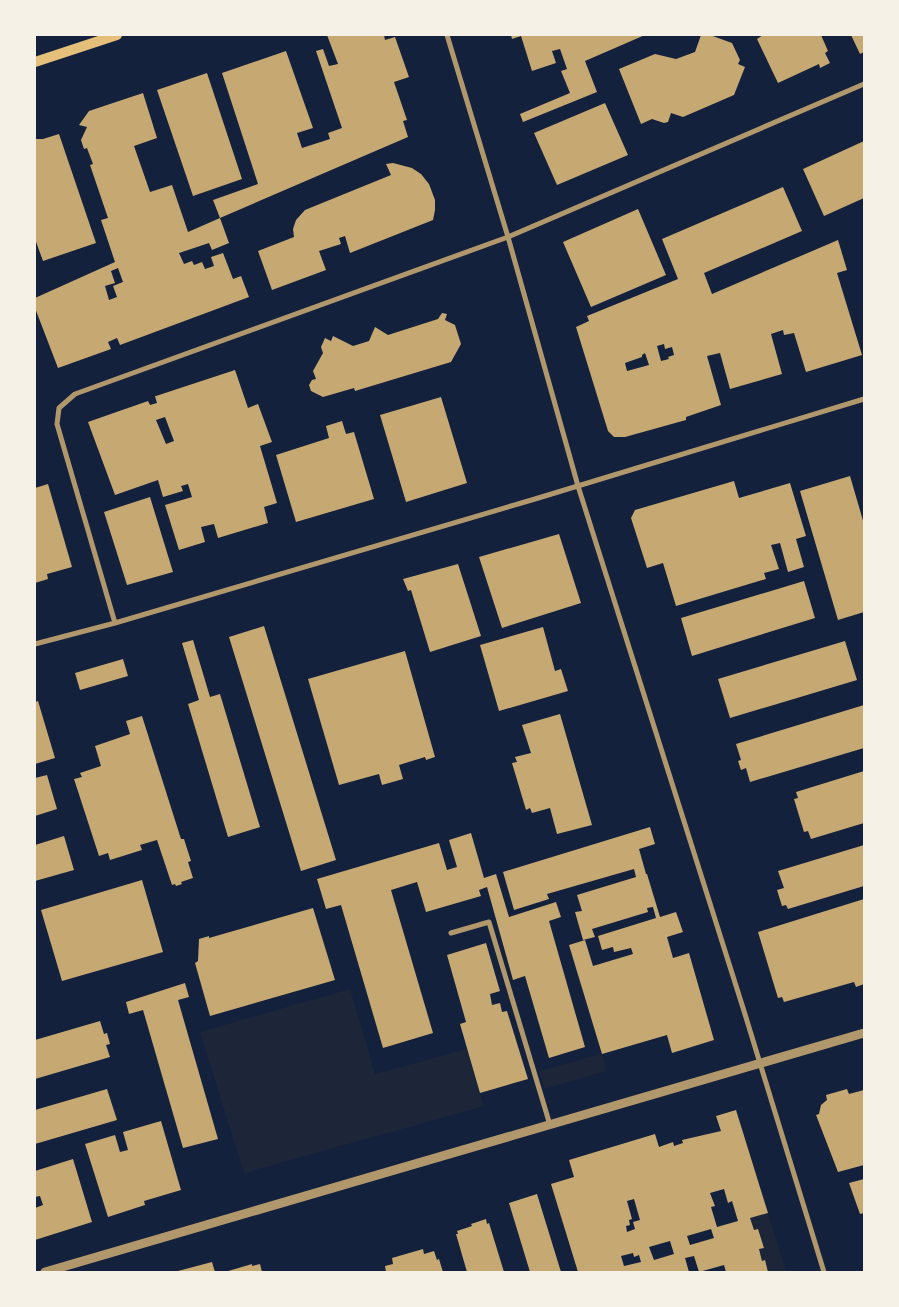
<svg xmlns="http://www.w3.org/2000/svg" width="899" height="1307" viewBox="0 0 899 1307" font-family="Signika,sans-serif">
<style>
.green{fill:#1d2539}
.building{fill:#c6a872;fill-rule:evenodd}
.lines{fill:none;stroke-linecap:round;stroke-linejoin:round}
.minor{stroke:#b1986c;stroke-width:5}
.tertiary{stroke:#b1986c;stroke-width:9}
.secondary{stroke:#e5c07b;stroke-width:10}
</style>
<rect width="100%" height="100%" fill="#14213d"/>
<path class="green" d="M350,989L375,1074L467,1049L484,1106L244,1173L200,1032Z
M602,1054L607,1071L544,1089L539,1071Z
M768,1213L786,1272H768L765,1261H762L759,1249L763,1248L758,1229L754,1230L750,1218Z"/>
<path class="building" d="M327,35H384L385,40L395,37L409,77L394,82L407,120L403,121L408,137L220,218L213,200L258,184L222,73L286,51L313,128L297,133L302,148L330,139L328,133L342,128L316,51L323,49L329,66L338,64Z
M511,35H645L585,61L597,92L523,122L520,114L570,93L561,71L567,69L560,49L552,51L556,63L532,71L521,36L512,39Z
M701,35H710L732,43L740,60L738,64L745,67L734,95L683,117L671,113L668,122L664,123L652,119L641,124L619,69L655,54L676,59L695,52Z
M763,35H821L828,51L825,53L830,63L820,68L819,64L778,83L757,39Z
M851,35H864V52L860,54Z
M207,73L242,179L193,196L157,90Z
M143,93L157,138L134,146L150,192L172,185L188,232L220,218L229,243L212,250L209,243L179,253L184,264L192,261L194,265L202,262L205,269L214,266L211,257L223,253L233,279L241,276L249,297L120,345L117,338L108,342L111,349L58,368L35,308V298L115,262L101,220L108,218L90,165L93,164L87,148L84,149L81,140L87,127L79,125L89,111ZM118,268L123,282L113,286L117,297L109,300L105,286L115,283L111,271Z
M605,103L628,155L557,185L534,133Z
M59,134L96,243L43,261L35,239V139H43Z
M864,141V198L824,216L803,169Z
M393,163L412,168L421,174L429,184L435,200V210L433,220L350,253L345,236L339,238L341,244L319,251L326,270L272,290L258,251L294,237L293,229L296,220L305,210L391,175L386,164Z
M783,187L802,231L704,273L712,294L838,240L847,270L837,273L862,355L806,372L794,333L784,335L783,330L771,334L782,374L730,389L720,353L707,356L721,405L686,417V420L625,437H614L608,431L576,327L589,321L587,316L678,279L662,239ZM664,344L665,349L672,347L674,355L668,357L669,359L661,361L657,346ZM645,353L649,365L627,371L625,363L642,357V355Z
M638,209L666,275L591,307L563,242Z
M442,313L447,314L445,320L455,325L461,344L451,362L355,391L354,388L323,397L311,391L309,385L312,380L316,379L313,371L323,353L321,347L325,338L331,341L333,336L353,346L369,341L375,327L388,335L438,319Z
M235,370L248,408L258,404L272,442L260,446L277,503L264,507L268,523L218,538L214,524L201,527L205,542L179,550L165,505L192,497L188,484L181,486L183,491L163,497L158,480L115,495L88,422L148,401L150,405L157,403L155,396H156ZM165,417L174,441L166,444L156,420Z
M441,397L467,483L406,502L380,415Z
M342,421L346,434L354,432L374,499L296,522L276,455L329,438L326,426Z
M850,476L864,524V612L838,620L800,491Z
M734,481L739,498L790,483L806,536L796,539L804,567L788,572L780,543L771,545L779,569L764,573L766,579L676,606L663,563L647,568L631,518L635,510Z
M48,484L72,567L47,574L48,579L35,583V488Z
M150,497L173,572L127,585L104,512Z
M559,534L581,603L502,628L479,557Z
M458,564L481,636L430,652L411,590L408,591L403,579Z
M804,581L815,618L692,656L681,618Z
M264,626L336,860L301,871L229,637Z
M543,627L555,671L561,669L568,691L499,711L480,645Z
M193,640L210,697L220,694L260,827L228,837L188,704L199,700L182,643Z
M845,641L857,680L730,718L718,679Z
M405,651L435,757L426,760L425,757L399,765L403,779L382,785L379,774L339,785L308,679Z
M123,659L128,676L80,690L75,673Z
M38,701L55,758L35,764V702Z
M864,705V748L750,782L746,768L741,770L738,761L741,760L736,744Z
M560,714L592,825L557,834L550,808L532,813L530,808L526,810L512,763L517,762L515,757L531,753L522,725Z
M142,716L181,839H184L191,861L188,862L193,878L181,882L182,884L176,886L175,884L172,885L157,840L140,845L142,850L110,860L108,853L99,856L74,779L82,777L80,773L101,766L95,746L130,734L126,721Z
M864,771V823L811,839L808,831L804,832L794,799L798,798L796,792Z
M47,775L57,809L35,816V778Z
M650,827L655,844L639,849L646,874H647L660,917L676,912L683,932L667,937L673,958L689,953L714,1040L672,1053L667,1035L602,1054L569,945L585,940L593,966L633,954L631,948L614,952L613,947L602,950L598,936L656,918L653,907L647,908L648,912L592,929L595,937L583,940L575,912L582,911L577,895L636,877L634,869L547,894L549,899L514,910L503,872Z
M471,833L484,878L496,874L509,917L556,902L561,917L549,921L585,1047L549,1058L525,976L513,980L487,887L479,890L481,896L426,912L417,882L391,890L433,1033L383,1048L341,905L326,909L317,879L439,843L447,870L457,867L449,840Z
M64,836L74,870L35,881V845Z
M864,845V886L788,909L786,905L782,906L777,890L784,888L778,871Z
M142,880L163,952L62,981L41,910Z
M864,899V984L856,987L854,982L784,1002L782,997L778,998L758,932Z
M313,908L335,980L210,1016L195,963L198,961L199,939L209,936V938Z
M486,943L500,991L490,994L492,1005L500,1003L502,1012L507,1011L528,1079L480,1093L460,1024L466,1022L447,955Z
M185,983L189,997L178,1000L218,1139L183,1148L143,1010L129,1014L126,1002Z
M100,1021L104,1034L107,1033L110,1044L106,1045L110,1057L35,1079V1040Z
M107,1089L117,1120L35,1144V1110Z
M847,1089L849,1094L864,1090V1165L838,1172L816,1115L819,1114L821,1105L827,1100L826,1095Z
M736,1110L768,1213L750,1218L754,1230L758,1229L764,1248L759,1249L762,1261L765,1260L768,1272H726L724,1265L699,1272L694,1256L685,1258L689,1272H578L551,1184L574,1177L569,1160L655,1134L659,1147L673,1142L674,1146L683,1143L682,1140L721,1131L716,1116ZM724,1189L728,1203L732,1201L738,1221L717,1227L711,1207L715,1206L710,1193ZM634,1199L640,1220L633,1222L635,1229L627,1232L626,1226L630,1225L629,1220L632,1219L627,1201ZM711,1229L714,1238L690,1245L687,1236ZM670,1241L674,1254L654,1260L649,1247ZM633,1253L634,1257L639,1255L641,1262L624,1266L621,1256Z
M161,1121L181,1190L144,1201L145,1205L108,1217L85,1144L115,1135L120,1152L128,1150L123,1132Z
M73,1159L92,1222L35,1240V1208L43,1205L40,1196L35,1197V1171Z
M864,1179V1213L860,1214L849,1183Z
M537,1194L561,1272H530L509,1203Z
M486,1219L487,1224L489,1223L504,1272H467L456,1234H458L457,1231L472,1226L471,1224Z
M423,1249L424,1254L434,1251L437,1260L439,1259L443,1272H386L385,1266L393,1264L392,1258Z
M212,1262L215,1272H179L178,1271Z
M252,1264V1266L260,1264L262,1272H225Z"/>
<g class="lines">
<path class="minor" d="M447,35L508,237L578,486L744,1011L824,1272
M115,623L57,424L59,408L75,394L508,237L864,84
M35,644L115,623L535,499L864,399
M451,933L489,922L550,1125"/>
<path class="tertiary" d="M45,1272L864,1033"/>
<path class="secondary" d="M35,62L117,35"/>
</g>
<rect width="899" height="1307" fill="none" stroke="#f6f1e7" stroke-width="72"/>
</svg>
